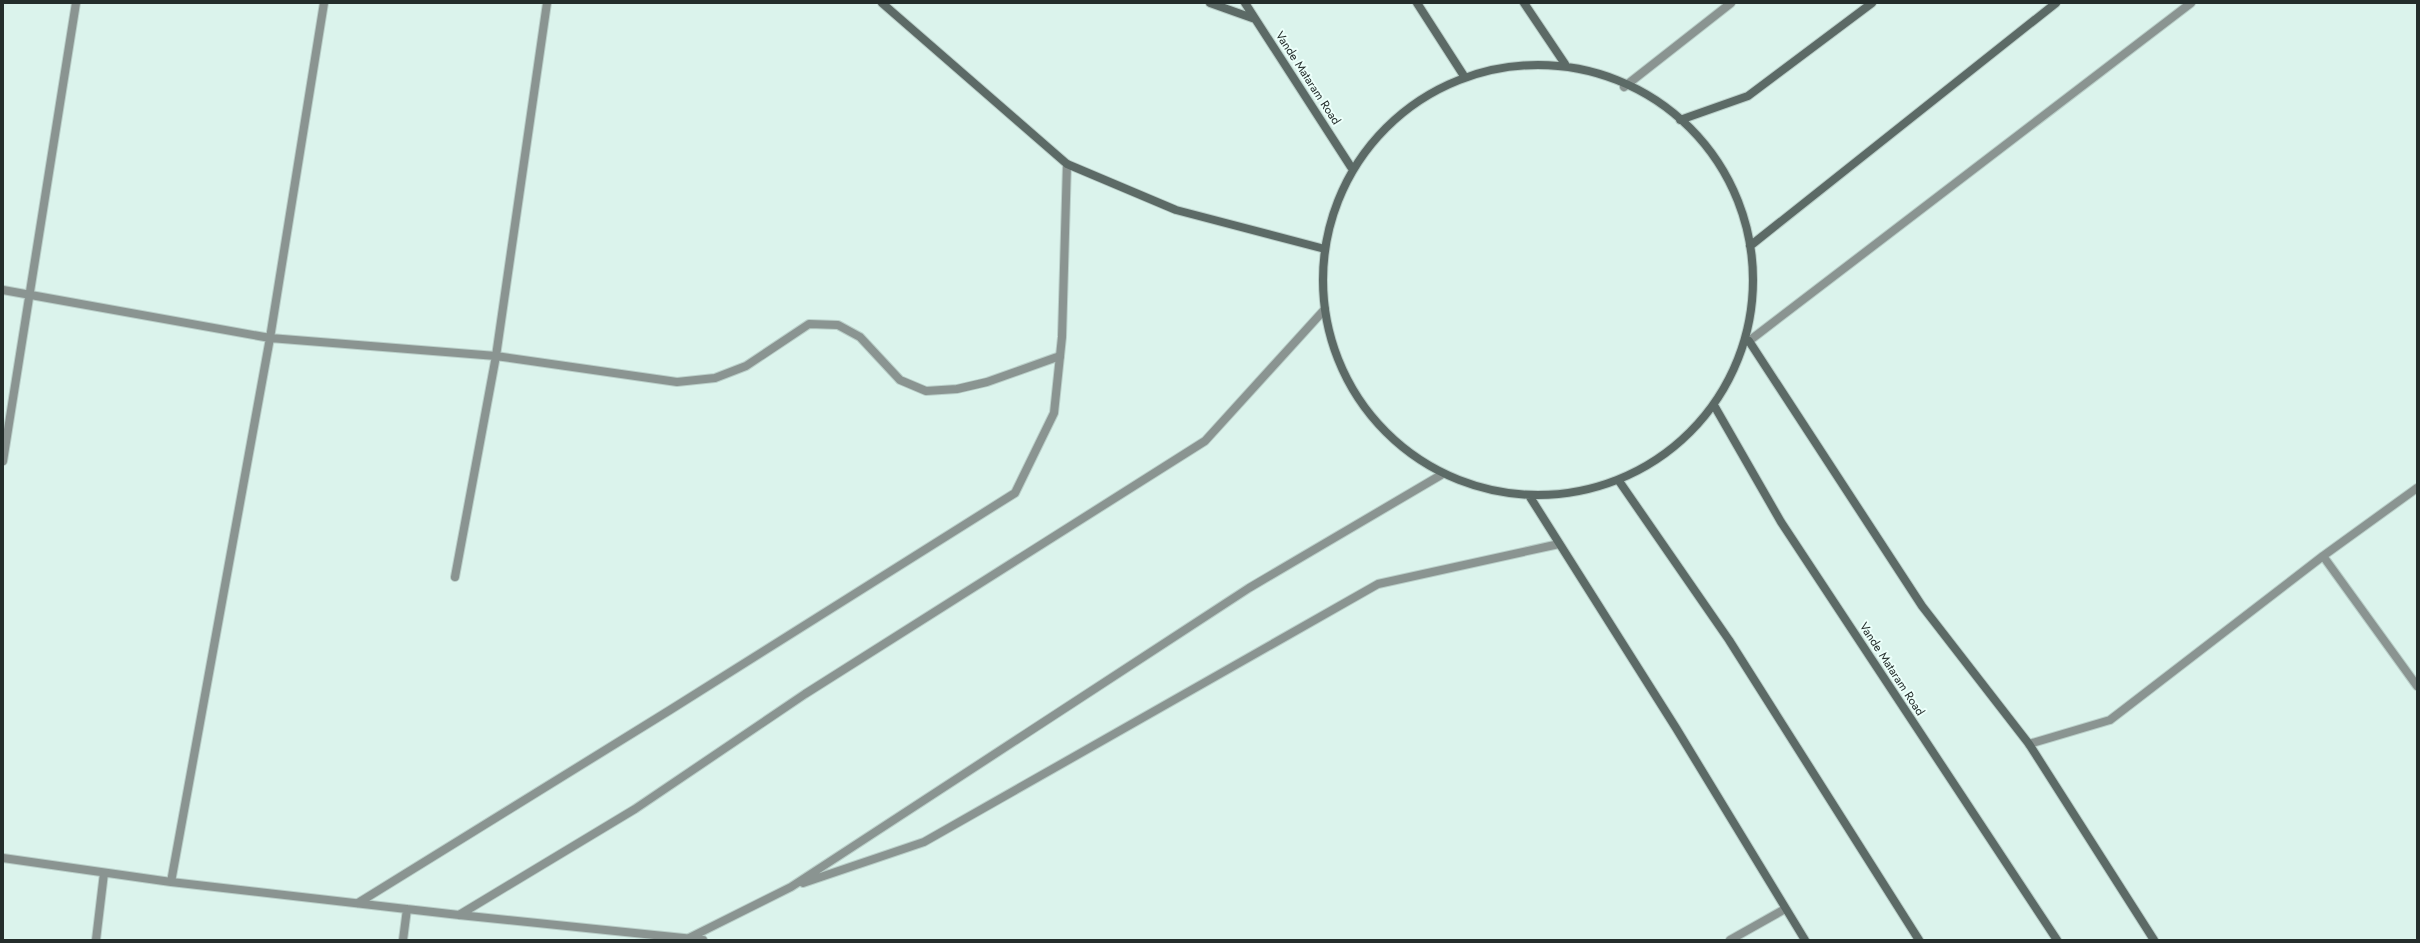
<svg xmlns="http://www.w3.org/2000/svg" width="2420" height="943" viewBox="0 0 2420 943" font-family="Jost,sans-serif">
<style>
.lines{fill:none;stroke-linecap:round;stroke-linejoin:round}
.lane-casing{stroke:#bacfc9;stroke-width:10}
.street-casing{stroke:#bacfc9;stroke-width:10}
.secondary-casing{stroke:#bacfc9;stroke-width:10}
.lane{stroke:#8a9491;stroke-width:8}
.street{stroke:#8a9491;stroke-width:8}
.secondary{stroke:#5c6a66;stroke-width:8}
.labels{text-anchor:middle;stroke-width:4;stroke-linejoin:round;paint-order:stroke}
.street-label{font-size:12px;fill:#242d2b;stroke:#ecfffa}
</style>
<rect width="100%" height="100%" fill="#dbf3ec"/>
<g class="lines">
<defs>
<path id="lane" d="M358,903L670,710L1015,493L1054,413L1062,337L1067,164"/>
<path id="street" d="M1624,87L1731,3
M3,290L270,338L496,356L677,382L715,378L746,366L809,324L838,325L860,337L900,380L926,391L957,389L987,382L1060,356
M1749,341L2191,3
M3,461L76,3
M2323,556L2417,488
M455,577L496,356L547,3
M2029,744L2110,720L2323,556L2417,686
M3,858L171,882L459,915L703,940
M171,882L270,338L324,3
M803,883L924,842L1378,584L1559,544
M459,915L635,809L805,694L1205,441L1325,309
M689,938L791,887L1249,588L1441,475
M96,940L104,873
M403,940L407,909
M1730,940L1785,909"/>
<path id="secondary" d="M882,3L1067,164L1176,210L1321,248
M1210,3L1255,19
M1245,3L1351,167
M1417,3L1464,76
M1524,3L1565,64
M1323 280a215 215 0 1 1 430 0a215 215 0 1 1-430 0Z
M1680,120L1748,96L1872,3
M1750,246L2056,3
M1749,341L1922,606L2029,744L2154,940
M1715,407L1781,522L2057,940
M1619,481L1729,640L1919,940
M1530,497L1676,728L1805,940"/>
</defs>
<use href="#lane" class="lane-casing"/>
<use href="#street" class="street-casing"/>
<use href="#secondary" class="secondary-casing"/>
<use href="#lane" class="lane"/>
<use href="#street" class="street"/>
<use href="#secondary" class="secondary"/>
</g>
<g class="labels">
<g class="street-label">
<text transform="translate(1308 78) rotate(57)" y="4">Vande Mataram Road</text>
<text transform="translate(1892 669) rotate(57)" y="4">Vande Mataram Road</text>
</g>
</g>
<rect width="2420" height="943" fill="none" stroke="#242d2b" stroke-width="8"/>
</svg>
